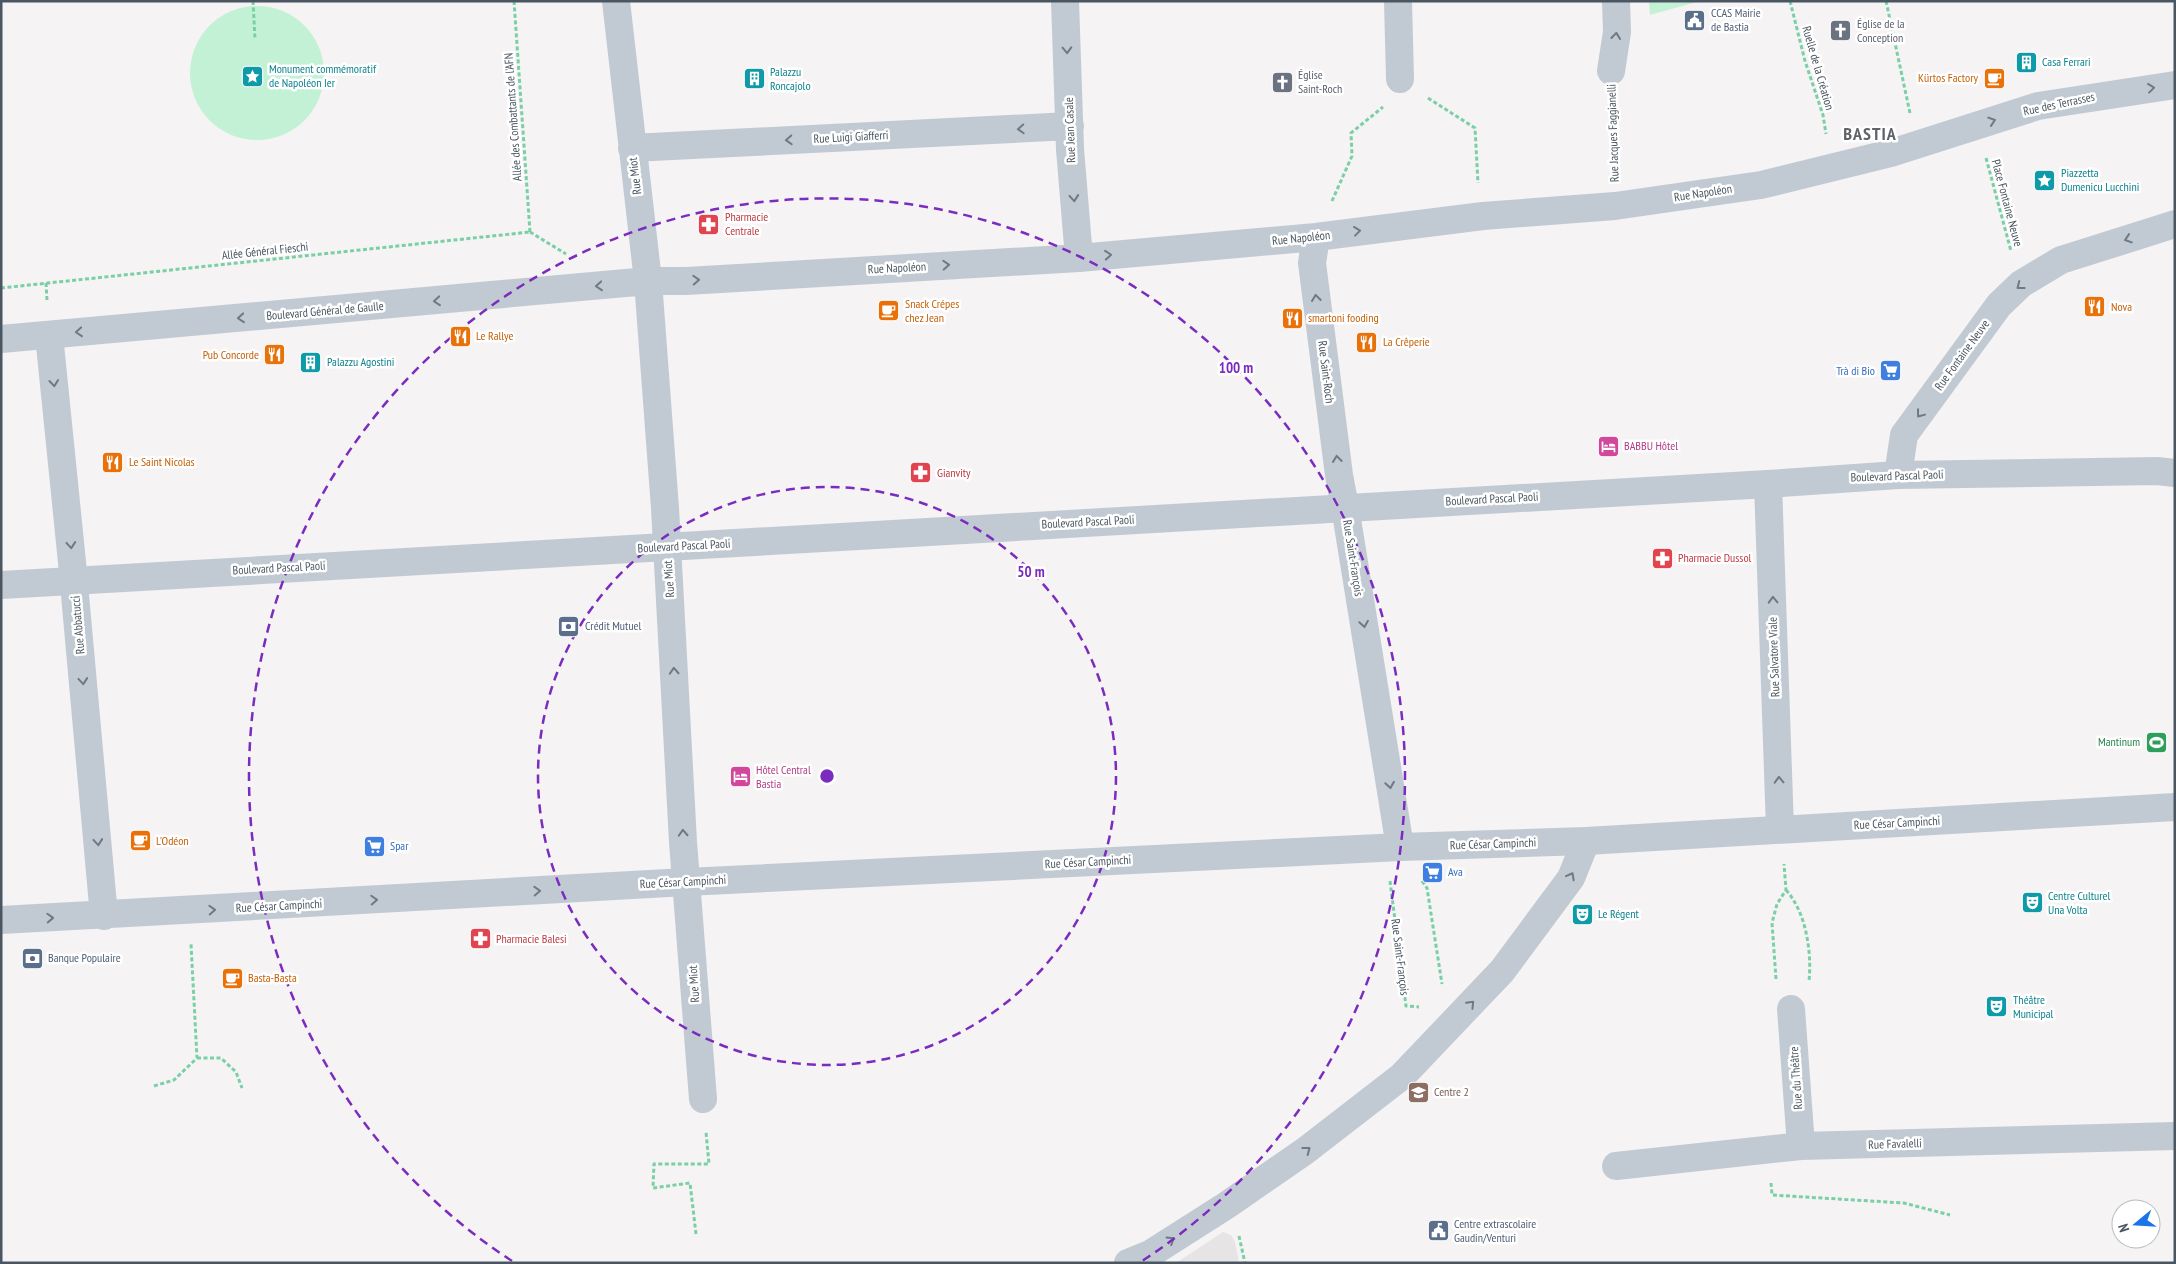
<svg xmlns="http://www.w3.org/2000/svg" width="2176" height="1264" viewBox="0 0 2176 1264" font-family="'PT Sans Narrow',sans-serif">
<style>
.education{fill:#e6e4e5}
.green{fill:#c3f1d5}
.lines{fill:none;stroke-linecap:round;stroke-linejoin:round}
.path{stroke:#7ad0a6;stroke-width:3;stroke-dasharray:4 2.5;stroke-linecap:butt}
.pedestrian{stroke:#c1cad2;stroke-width:28}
.minor{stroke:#c1cad2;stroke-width:28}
.tertiary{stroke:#c1cad2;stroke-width:28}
.oneway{stroke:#6e7983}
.ring{fill:none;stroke:#7b2cbf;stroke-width:2.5;stroke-dasharray:9 6}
.labels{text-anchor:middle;stroke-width:5;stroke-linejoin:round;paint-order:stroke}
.service-label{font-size:12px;fill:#4e5e75;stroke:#fff;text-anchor:start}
.worship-label{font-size:12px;fill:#5b616d;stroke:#fff;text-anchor:start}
.culture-label{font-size:12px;fill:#0d838f;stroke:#fff;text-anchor:start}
.street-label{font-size:12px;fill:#4a5661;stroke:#fff}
.food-label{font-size:12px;fill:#c56008;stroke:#fff;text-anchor:start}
.health-label{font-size:12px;fill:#be3a42;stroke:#fff;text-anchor:start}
.shop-label{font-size:12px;fill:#366cbe;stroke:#fff;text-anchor:start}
.hotel-label{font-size:12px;fill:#b23c85;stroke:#fff;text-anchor:start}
.leisure-label{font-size:12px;fill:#27864d;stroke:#fff;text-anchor:end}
.education-label{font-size:12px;fill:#785e54;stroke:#fff;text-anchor:start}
.district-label{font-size:18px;font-weight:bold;letter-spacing:1px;fill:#5f6368;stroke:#fff}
.centre{fill:#7b2cbf;stroke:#fff;stroke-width:2.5}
.ring-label{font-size:15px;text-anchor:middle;font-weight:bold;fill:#7b2cbf;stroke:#fff;stroke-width:5;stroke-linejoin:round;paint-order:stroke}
</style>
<rect width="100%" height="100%" fill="#f5f3f3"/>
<path class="education" d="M1223,1232L1231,1235L1235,1242L1239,1263H1176Z"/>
<path class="green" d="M1649,1H1700L1650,15Z
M190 73a67 67 0 1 1 134 0a67 67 0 1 1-134 0Z"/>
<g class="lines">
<path class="path" d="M253,1L255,39
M514,1L530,232
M1790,1L1805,61L1823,115L1826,134
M1886,1L1910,113
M1428,98L1475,128L1478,183
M1609,104L1614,173
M1986,158L2011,251
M1332,201L1352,156L1351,133L1383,107
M530,232L566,254
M46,283L47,300
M1,288L530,232
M1390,881L1406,1006L1419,1007
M1422,881L1427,888L1442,984
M1786,890C1806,912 1812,952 1809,981
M1776,979L1772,923L1777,904L1786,890L1784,864
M197,1058H221L236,1072L242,1088
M154,1086L174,1080L197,1058L191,944
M1771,1183L1772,1195L1904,1203L1950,1215
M696,1234L690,1183L653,1188L654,1164H709L706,1132
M1239,1236L1245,1263"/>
<path class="pedestrian" d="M1398,1L1400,79
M1611,71L1617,32L1616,1
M1070,149L1079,258
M1316,237L1312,263L1339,475L1345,507
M648,281H686L1079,258L1316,237L1483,216L1615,206L1761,185L1891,153L2038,106L2175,85"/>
<path class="minor" d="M616,1L648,281L665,508L683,842L703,1099
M1065,1L1070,149
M632,148L1070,126
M49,335L72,562L104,916
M1,339L648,281
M1898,475L1904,435L1999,305L2021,284L2061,260L2175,224
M1768,484L1780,829
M1345,507L1400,847
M1791,1009L1801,1146
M1616,1166L1801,1146L2175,1136
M1128,1263L1150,1254L1227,1205L1305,1151L1402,1076L1502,971L1571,878L1586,841"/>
<path class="tertiary" d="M1,585L1768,484L1898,475L2157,471L2175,473
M1,920L686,882L1400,847L1586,841L2175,807"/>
</g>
<defs><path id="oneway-chevron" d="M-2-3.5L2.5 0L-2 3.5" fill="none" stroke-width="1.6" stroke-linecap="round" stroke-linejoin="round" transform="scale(1.25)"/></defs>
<g class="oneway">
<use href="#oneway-chevron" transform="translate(1616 36) rotate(-84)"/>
<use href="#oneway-chevron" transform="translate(1067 50) rotate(88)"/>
<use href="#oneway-chevron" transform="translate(2151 88) rotate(-7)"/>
<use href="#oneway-chevron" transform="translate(1992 121) rotate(-18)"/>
<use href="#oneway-chevron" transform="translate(1021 129) rotate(177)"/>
<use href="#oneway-chevron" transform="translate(789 140) rotate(177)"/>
<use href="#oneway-chevron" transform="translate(1074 198) rotate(85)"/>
<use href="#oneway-chevron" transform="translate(1357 231) rotate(-7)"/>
<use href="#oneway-chevron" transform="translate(2128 239) rotate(162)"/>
<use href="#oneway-chevron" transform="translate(1108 255) rotate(-5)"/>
<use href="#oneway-chevron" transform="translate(946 265) rotate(-3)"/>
<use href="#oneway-chevron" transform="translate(696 280) rotate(-3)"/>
<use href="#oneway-chevron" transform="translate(599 286) rotate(175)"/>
<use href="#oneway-chevron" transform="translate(2020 286) rotate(142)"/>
<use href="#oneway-chevron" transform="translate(1316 298) rotate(-97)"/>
<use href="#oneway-chevron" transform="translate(437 301) rotate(175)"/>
<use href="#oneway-chevron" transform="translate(241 318) rotate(175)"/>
<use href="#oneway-chevron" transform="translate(79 332) rotate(175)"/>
<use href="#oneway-chevron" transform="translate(54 383) rotate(84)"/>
<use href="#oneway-chevron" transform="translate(1920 414) rotate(127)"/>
<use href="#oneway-chevron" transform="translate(1337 459) rotate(-97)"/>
<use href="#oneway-chevron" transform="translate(71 545) rotate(85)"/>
<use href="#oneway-chevron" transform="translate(1773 600) rotate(-92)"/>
<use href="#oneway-chevron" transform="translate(1364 624) rotate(81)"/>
<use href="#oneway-chevron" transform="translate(674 671) rotate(-93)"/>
<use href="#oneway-chevron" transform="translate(83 681) rotate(85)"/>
<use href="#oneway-chevron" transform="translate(1779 780) rotate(-92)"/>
<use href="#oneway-chevron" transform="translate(1390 785) rotate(81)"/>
<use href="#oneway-chevron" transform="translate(683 833) rotate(-93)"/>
<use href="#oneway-chevron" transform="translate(98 842) rotate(85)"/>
<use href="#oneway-chevron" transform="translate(1571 876) rotate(-62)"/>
<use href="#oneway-chevron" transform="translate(537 891) rotate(-3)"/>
<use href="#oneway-chevron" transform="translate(374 900) rotate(-3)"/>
<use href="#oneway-chevron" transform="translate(212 910) rotate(-3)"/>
<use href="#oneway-chevron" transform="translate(50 918) rotate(-2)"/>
<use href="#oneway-chevron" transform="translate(1471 1004) rotate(-46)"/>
<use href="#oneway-chevron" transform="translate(1307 1150) rotate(-37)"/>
<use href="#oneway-chevron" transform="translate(1171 1240) rotate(-32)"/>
</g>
<g class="ring">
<circle cx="827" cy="776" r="289"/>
<path d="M512 1261A578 578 0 1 1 1142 1261"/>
</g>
<defs>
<symbol id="civic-square" viewBox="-11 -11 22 22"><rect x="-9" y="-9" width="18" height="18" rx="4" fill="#5c6f8a" stroke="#fff"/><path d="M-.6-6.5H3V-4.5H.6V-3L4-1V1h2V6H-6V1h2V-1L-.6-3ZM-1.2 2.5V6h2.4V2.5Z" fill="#fff"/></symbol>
<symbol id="church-square" viewBox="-11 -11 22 22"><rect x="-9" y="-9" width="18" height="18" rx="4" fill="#6b7280" stroke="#fff"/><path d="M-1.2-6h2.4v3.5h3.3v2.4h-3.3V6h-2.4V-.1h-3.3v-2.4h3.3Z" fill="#fff"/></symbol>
<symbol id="building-square" viewBox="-11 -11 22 22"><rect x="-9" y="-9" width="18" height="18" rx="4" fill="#0f9aa8" stroke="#fff"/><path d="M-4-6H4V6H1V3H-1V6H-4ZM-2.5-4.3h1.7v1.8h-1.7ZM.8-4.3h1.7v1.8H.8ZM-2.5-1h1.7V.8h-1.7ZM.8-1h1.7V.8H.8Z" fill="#fff"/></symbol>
<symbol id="sight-square" viewBox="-11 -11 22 22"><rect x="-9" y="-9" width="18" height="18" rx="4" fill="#0f9aa8" stroke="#fff"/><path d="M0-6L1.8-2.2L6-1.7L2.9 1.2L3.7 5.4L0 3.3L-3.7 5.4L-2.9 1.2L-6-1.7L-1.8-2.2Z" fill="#fff"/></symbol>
<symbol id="cafe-square" viewBox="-11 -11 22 22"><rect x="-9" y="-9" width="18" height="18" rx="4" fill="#e8710a" stroke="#fff"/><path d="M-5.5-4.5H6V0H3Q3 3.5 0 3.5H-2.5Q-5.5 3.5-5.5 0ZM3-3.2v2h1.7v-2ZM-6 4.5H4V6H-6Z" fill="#fff"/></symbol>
<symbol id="pharmacy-square" viewBox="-11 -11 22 22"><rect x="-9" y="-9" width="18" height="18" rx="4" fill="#e0444e" stroke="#fff"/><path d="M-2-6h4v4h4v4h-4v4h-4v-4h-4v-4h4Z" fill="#fff"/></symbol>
<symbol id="restaurant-square" viewBox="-11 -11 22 22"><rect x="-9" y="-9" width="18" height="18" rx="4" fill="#e8710a" stroke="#fff"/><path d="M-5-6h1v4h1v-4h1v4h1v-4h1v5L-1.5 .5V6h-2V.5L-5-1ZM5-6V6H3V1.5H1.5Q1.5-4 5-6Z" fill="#fff"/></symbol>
<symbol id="supermarket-square" viewBox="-11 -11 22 22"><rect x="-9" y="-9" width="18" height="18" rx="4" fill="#3f7fe0" stroke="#fff"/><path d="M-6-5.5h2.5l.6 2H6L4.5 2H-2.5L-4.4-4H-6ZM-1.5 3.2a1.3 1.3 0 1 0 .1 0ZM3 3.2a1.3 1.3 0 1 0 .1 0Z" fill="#fff"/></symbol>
<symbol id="hotel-square" viewBox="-11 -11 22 22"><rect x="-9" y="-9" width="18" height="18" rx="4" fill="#d1479c" stroke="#fff"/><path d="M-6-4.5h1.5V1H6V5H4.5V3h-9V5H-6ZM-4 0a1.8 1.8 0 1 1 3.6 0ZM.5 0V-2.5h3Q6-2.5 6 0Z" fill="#fff"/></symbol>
<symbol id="bank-square" viewBox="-11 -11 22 22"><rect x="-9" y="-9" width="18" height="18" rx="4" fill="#5c6f8a" stroke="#fff"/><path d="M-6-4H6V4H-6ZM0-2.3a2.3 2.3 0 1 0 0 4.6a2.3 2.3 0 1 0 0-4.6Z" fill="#fff"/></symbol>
<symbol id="stadium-square" viewBox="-11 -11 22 22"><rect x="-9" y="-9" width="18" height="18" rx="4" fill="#2e9e5b" stroke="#fff"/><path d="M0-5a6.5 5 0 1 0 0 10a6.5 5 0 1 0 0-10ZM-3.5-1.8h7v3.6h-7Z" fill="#fff"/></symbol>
<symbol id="theatre-square" viewBox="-11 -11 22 22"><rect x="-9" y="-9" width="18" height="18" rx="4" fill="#0f9aa8" stroke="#fff"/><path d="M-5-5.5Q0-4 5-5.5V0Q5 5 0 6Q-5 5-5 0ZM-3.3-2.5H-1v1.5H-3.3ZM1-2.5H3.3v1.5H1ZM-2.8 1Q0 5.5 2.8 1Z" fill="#fff"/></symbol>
<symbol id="school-square" viewBox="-11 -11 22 22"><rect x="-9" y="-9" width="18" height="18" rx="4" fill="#8d6e63" stroke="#fff"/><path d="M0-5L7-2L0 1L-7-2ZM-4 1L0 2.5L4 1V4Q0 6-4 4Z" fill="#fff"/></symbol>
</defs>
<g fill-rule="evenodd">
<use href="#civic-square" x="1682" y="8" width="25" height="25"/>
<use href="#church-square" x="1828" y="18" width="25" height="25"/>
<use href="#building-square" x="2014" y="50" width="25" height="25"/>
<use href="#sight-square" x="240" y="64" width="25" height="25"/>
<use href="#cafe-square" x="1982" y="66" width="25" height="25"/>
<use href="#building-square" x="742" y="66" width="25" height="25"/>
<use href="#church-square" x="1270" y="70" width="25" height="25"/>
<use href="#sight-square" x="2032" y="168" width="25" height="25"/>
<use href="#pharmacy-square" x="696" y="212" width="25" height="25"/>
<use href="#restaurant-square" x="2082" y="294" width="25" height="25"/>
<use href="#cafe-square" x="876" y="298" width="25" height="25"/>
<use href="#restaurant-square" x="1280" y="306" width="25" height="25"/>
<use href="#restaurant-square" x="448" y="324" width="25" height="25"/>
<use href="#restaurant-square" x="1354" y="330" width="25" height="25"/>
<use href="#restaurant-square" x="262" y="342" width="25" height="25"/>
<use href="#building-square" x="298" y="350" width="25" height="25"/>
<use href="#supermarket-square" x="1878" y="358" width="25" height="25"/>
<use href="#hotel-square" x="1596" y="434" width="25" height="25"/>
<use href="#restaurant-square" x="100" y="450" width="25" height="25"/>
<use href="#pharmacy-square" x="908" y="460" width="25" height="25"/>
<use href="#pharmacy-square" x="1650" y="546" width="25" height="25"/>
<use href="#bank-square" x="556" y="614" width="25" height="25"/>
<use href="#stadium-square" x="2144" y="730" width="25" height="25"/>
<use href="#hotel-square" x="728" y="764" width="25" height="25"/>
<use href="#cafe-square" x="128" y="828" width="25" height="25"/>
<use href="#supermarket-square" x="362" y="834" width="25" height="25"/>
<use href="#supermarket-square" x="1420" y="860" width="25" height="25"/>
<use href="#theatre-square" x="2020" y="890" width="25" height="25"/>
<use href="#theatre-square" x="1570" y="902" width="25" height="25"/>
<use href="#pharmacy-square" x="468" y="926" width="25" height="25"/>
<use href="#bank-square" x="20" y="946" width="25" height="25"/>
<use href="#cafe-square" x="220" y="966" width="25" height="25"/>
<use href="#theatre-square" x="1984" y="994" width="25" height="25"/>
<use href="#school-square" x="1406" y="1080" width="25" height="25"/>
<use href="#civic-square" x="1426" y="1218" width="25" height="25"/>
</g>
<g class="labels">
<g class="service-label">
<text x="1711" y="17">CCAS Mairie<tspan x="1711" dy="14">de Bastia</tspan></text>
<text x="585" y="630">Crédit Mutuel</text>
<text x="48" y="962">Banque Populaire</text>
<text x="1454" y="1228">Centre extrascolaire<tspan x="1454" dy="14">Gaudin/Venturi</tspan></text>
</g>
<g class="worship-label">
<text x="1857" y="28">Église de la<tspan x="1857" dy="14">Conception</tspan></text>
<text x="1298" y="79">Église<tspan x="1298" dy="14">Saint-Roch</tspan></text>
</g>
<g class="culture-label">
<text x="2042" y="66">Casa Ferrari</text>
<text x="269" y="73">Monument commémoratif<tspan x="269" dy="14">de Napoléon Ier</tspan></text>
<text x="770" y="76">Palazzu<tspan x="770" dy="14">Roncajolo</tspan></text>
<text x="2061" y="177">Piazzetta<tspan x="2061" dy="14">Dumenicu Lucchini</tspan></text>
<text x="327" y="366">Palazzu Agostini</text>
<text x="2048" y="900">Centre Culturel<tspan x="2048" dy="14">Una Volta</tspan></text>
<text x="1598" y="918">Le Régent</text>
<text x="2013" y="1004">Théâtre<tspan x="2013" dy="14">Municipal</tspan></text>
</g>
<g class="street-label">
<text transform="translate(1818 68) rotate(74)" y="4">Ruelle de la Création</text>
<text transform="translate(2059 104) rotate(-12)" y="4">Rue des Terrasses</text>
<text transform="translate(513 117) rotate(-94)" y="4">Allée des Combattants de l'AFN</text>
<text transform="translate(1070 130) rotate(-92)" y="4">Rue Jean Casale</text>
<text transform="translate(1613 133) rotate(-92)" y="4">Rue Jacques Faggianelli</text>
<text transform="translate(851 137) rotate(-3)" y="4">Rue Luigi Giafferri</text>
<text transform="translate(635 176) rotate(-97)" y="4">Rue Miot</text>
<text transform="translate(1703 193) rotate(-9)" y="4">Rue Napoléon</text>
<text transform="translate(2007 203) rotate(75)" y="4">Place Fontaine Neuve</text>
<text transform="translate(1301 238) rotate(-6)" y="4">Rue Napoléon</text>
<text transform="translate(265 251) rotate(-6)" y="4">Allée Général Fieschi</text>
<text transform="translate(897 268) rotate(-3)" y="4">Rue Napoléon</text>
<text transform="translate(325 311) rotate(-5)" y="4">Boulevard Général de Gaulle</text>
<text transform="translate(1962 355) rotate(-54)" y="4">Rue Fontaine Neuve</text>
<text transform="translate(1326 372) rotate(83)" y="4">Rue Saint-Roch</text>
<text transform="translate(1897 476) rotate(-2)" y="4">Boulevard Pascal Paoli</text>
<text transform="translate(1492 499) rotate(-3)" y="4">Boulevard Pascal Paoli</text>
<text transform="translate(1088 522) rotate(-3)" y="4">Boulevard Pascal Paoli</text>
<text transform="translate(684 546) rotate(-3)" y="4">Boulevard Pascal Paoli</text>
<text transform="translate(1353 558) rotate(81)" y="4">Rue Saint-François</text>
<text transform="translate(279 568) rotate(-3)" y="4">Boulevard Pascal Paoli</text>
<text transform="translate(669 579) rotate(-94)" y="4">Rue Miot</text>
<text transform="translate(78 625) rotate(-95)" y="4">Rue Abbatucci</text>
<text transform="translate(1774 657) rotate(-92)" y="4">Rue Salvatore Viale</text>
<text transform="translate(1897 823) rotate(-3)" y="4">Rue César Campinchi</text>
<text transform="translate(1493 844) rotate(-2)" y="4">Rue César Campinchi</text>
<text transform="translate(1088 862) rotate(-3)" y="4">Rue César Campinchi</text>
<text transform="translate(683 882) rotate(-3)" y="4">Rue César Campinchi</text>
<text transform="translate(279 906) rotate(-3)" y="4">Rue César Campinchi</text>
<text transform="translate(1400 957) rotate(83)" y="4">Rue Saint-François</text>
<text transform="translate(694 984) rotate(-94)" y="4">Rue Miot</text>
<text transform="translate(1796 1078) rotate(-94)" y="4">Rue du Théâtre</text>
<text transform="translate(1895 1144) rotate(-2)" y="4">Rue Favalelli</text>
</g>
<g class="food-label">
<text x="1978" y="82" text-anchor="end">Kürtos Factory</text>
<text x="905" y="308">Snack Crépes<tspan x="905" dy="14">chez Jean</tspan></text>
<text x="2111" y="311">Nova</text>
<text x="1308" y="322">smartoni fooding</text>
<text x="476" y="340">Le Rallye</text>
<text x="1383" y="346">La Crêperie</text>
<text x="259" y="359" text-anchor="end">Pub Concorde</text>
<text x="129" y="466">Le Saint Nicolas</text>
<text x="156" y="845">L'Odéon</text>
<text x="248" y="982">Basta-Basta</text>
</g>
<g class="health-label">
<text x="725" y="221">Pharmacie<tspan x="725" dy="14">Centrale</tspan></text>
<text x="937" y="477">Gianvity</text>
<text x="1678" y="562">Pharmacie Dussol</text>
<text x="496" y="943">Pharmacie Balesi</text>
</g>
<g class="shop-label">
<text x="1875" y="375" text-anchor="end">Trà di Bio</text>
<text x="390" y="850">Spar</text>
<text x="1448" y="876">Ava</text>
</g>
<g class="hotel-label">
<text x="1624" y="450">BABBU Hôtel</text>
<text x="756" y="774">Hôtel Central<tspan x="756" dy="14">Bastia</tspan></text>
</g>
<g class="leisure-label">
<text x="2140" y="746">Mantinum</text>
</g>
<g class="education-label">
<text x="1434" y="1096">Centre 2</text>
</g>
<g class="district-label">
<text x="1870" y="140">BASTIA</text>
</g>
</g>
<circle cx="827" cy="776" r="8" class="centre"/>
<g class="ring-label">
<text x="1236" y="373">100 m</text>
<text x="1031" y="577">50 m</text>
</g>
<rect width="2176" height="1264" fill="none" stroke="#4a5661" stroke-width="5"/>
<g transform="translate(2136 1224) rotate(252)"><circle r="24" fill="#ffffff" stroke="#b7bbc0"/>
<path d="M0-4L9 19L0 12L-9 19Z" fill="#1a73e8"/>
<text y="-8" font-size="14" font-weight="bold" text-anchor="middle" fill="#4a5661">N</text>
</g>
</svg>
